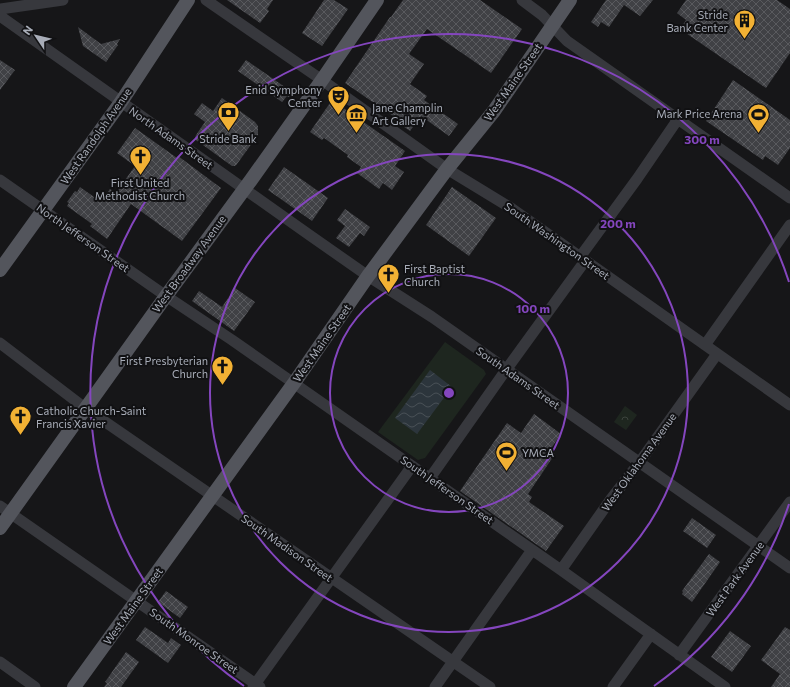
<svg xmlns="http://www.w3.org/2000/svg" width="790" height="687" viewBox="0 0 790 687" font-family="Commissioner,sans-serif">
<style>
.park{fill:url(#park-crowns)}
.pitch{fill:#1e261f}
.water{fill:url(#water-waves)}
.building{fill:url(#building-cross-hatch)}
.lines{fill:none;stroke-linecap:round;stroke-linejoin:round}
.minor{stroke:#37383d;stroke-width:11}
.major{stroke:#53555c;stroke-width:14}
.ring{fill:none;stroke:#8446be;stroke-width:2}
.labels{text-anchor:middle;stroke-width:4;stroke-linejoin:round;paint-order:stroke}
.poi-label{font-size:11px;fill:#a8adb8;stroke:#111113;text-anchor:end}
.street-label{font-size:11px;fill:#a8adb8;stroke:#111113}
.centre{fill:#8446be;stroke:#111113;stroke-width:2}
.ring-label{font-size:12px;text-anchor:middle;font-weight:bold;fill:#8446be;stroke:#111113;stroke-width:4;stroke-linejoin:round;paint-order:stroke}
</style>
<defs>
<pattern id="park-crowns" width="20" height="18" patternUnits="userSpaceOnUse"><rect width="20" height="18" fill="#1e261f"/><path d="M2 6a3 3 0 1 1 6 0M12 15a3 3 0 1 1 6 0" fill="none" stroke="#3c433d"/></pattern>
<pattern id="water-waves" width="16" height="10" patternUnits="userSpaceOnUse"><rect width="16" height="10" fill="#2c353c"/><path d="M0 5q4-4 8 0t8 0" fill="none" stroke="#485056"/></pattern>
<pattern id="building-cross-hatch" width="8" height="8" patternUnits="userSpaceOnUse"><rect width="8" height="8" fill="#404145"/><path d="M0 0l8 8M0 8l8-8" fill="none" stroke="#595a5e"/></pattern>
</defs>
<rect width="100%" height="100%" fill="#161618"/>
<path class="park" d="M625,406L637,415L626,430L614,422Z"/>
<path class="pitch" d="M445,342L484,370L486,374L425,458L418,460L378,432Z"/>
<path class="water" d="M430,370L452,387L417,434L395,418Z"/>
<path class="building" d="M227,0H273L267,9L269,11L260,23Z
M324,0H334L348,9L322,46L302,33Z
M403,0H480L522,29L491,73L427,29L409,54L424,64L410,84L427,96L424,100L458,124L449,136L421,116L410,131L394,120L396,118L345,83L390,17H391Z
M606,0H653L640,16L624,5L609,27L601,22L598,27L591,22Z
M686,0H777L790,9V53L766,88L680,29L686,20L677,13Z
M78,27L101,44L120,39L117,44L118,45L106,62L83,46Z
M0,60L15,70L0,90Z
M246,60L292,92L289,97L287,96L282,102L238,71Z
M733,80L790,120V148L778,165L765,156L763,160L706,121Z
M222,98L255,122L258,126V135L237,164L235,166H232L196,140L195,138L196,135L205,122L194,114L202,103L213,111Z
M332,100L405,151L395,166L404,172L392,190L383,183L379,189L357,173L361,167L347,157L348,155L324,138L322,140L310,132Z
M135,128L177,158L178,156L221,188L182,241L131,204L107,239L90,226L92,224L67,206L69,203L67,202L75,191L77,192L80,187L101,202L110,189L116,193L135,166L117,153Z
M284,167L328,198L312,221L268,190Z
M452,187L496,218L469,256L426,225Z
M345,209L370,227L364,236L360,233L349,247L336,238L345,226L337,220Z
M235,288L255,302L234,331L192,301L199,291L222,307Z
M534,414L561,434L550,450L555,454L528,494L532,497L529,502L564,526L546,551L460,491L507,423L521,433Z
M692,518L716,535L707,548L683,531Z
M709,554L720,562L692,602L682,594L683,592L682,591Z
M166,591L188,607L180,618L158,602Z
M145,627L168,643L171,638L181,645L168,663L136,640Z
M785,627L790,630V687H771L780,674L761,660Z
M730,631L751,646L732,672L711,657Z
M126,652L139,662L121,687H104L107,683L105,682Z"/>
<g class="lines">
<path class="minor" d="M206,0L322,80L447,169L511,208L790,405
M522,0L542,15L567,41L790,198
M0,9L63,0
M0,16L308,234L368,276L432,317L790,568
M0,180L166,296L232,340L561,570L621,613L725,687
M580,257L637,179L678,119
M0,343L85,408L490,687
M705,345L790,225
M430,478L506,370L585,261
M0,506L260,687
M561,570L611,499L639,463L717,354
M679,655L790,502
M0,662L35,687
M253,687L412,466
M435,687L532,550
M613,687L651,634"/>
<path class="major" d="M0,270L121,102L188,0
M0,528L166,296L251,180L322,80L377,0
M74,687L294,383L368,276L447,169L494,111L570,0"/>
</g>
<g class="ring">
<circle cx="449" cy="393" r="119"/>
<circle cx="449" cy="393" r="239"/>
<path d="M789 504A358 358 0 0 1 654 686M244 686A358 358 0 1 1 789 282"/>
</g>
<defs>
<symbol id="building-pin" viewBox="-11 -11 22 30"><path d="M0 17L-7.5 6A9.5 9.5 0 1 1 7.5 6Z" fill="#f2b134" stroke="#111113"/><path d="M-4-6H4V6H1V3H-1V6H-4ZM-2.5-4.3h1.7v1.8h-1.7ZM.8-4.3h1.7v1.8H.8ZM-2.5-1h1.7V.8h-1.7ZM.8-1h1.7V.8H.8Z" fill="#111"/></symbol>
<symbol id="theatre-pin" viewBox="-11 -11 22 30"><path d="M0 17L-7.5 6A9.5 9.5 0 1 1 7.5 6Z" fill="#f2b134" stroke="#111113"/><path d="M-5-5.5Q0-4 5-5.5V0Q5 5 0 6Q-5 5-5 0ZM-3.3-2.5H-1v1.5H-3.3ZM1-2.5H3.3v1.5H1ZM-2.8 1Q0 5.5 2.8 1Z" fill="#111"/></symbol>
<symbol id="bank-pin" viewBox="-11 -11 22 30"><path d="M0 17L-7.5 6A9.5 9.5 0 1 1 7.5 6Z" fill="#f2b134" stroke="#111113"/><path d="M-6-4H6V4H-6ZM0-2.3a2.3 2.3 0 1 0 0 4.6a2.3 2.3 0 1 0 0-4.6Z" fill="#111"/></symbol>
<symbol id="museum-pin" viewBox="-11 -11 22 30"><path d="M0 17L-7.5 6A9.5 9.5 0 1 1 7.5 6Z" fill="#f2b134" stroke="#111113"/><path d="M0-6L6-3V-2H-6V-3ZM-5-1h2V3h-2ZM-1-1h2V3h-2ZM3-1h2V3H3ZM-6 4H6V6H-6Z" fill="#111"/></symbol>
<symbol id="stadium-pin" viewBox="-11 -11 22 30"><path d="M0 17L-7.5 6A9.5 9.5 0 1 1 7.5 6Z" fill="#f2b134" stroke="#111113"/><path d="M0-5a6.5 5 0 1 0 0 10a6.5 5 0 1 0 0-10ZM-3.5-1.8h7v3.6h-7Z" fill="#111"/></symbol>
<symbol id="church-pin" viewBox="-11 -11 22 30"><path d="M0 17L-7.5 6A9.5 9.5 0 1 1 7.5 6Z" fill="#f2b134" stroke="#111113"/><path d="M-1.2-6h2.4v3.5h3.3v2.4h-3.3V6h-2.4V-.1h-3.3v-2.4h3.3Z" fill="#111"/></symbol>
</defs>
<g fill-rule="evenodd">
<use href="#building-pin" x="732" y="8" width="25" height="34"/>
<use href="#theatre-pin" x="326" y="84" width="25" height="34"/>
<use href="#bank-pin" x="216" y="100" width="25" height="34"/>
<use href="#museum-pin" x="344" y="102" width="25" height="34"/>
<use href="#stadium-pin" x="746" y="102" width="25" height="34"/>
<use href="#church-pin" x="128" y="144" width="25" height="34"/>
<use href="#church-pin" x="376" y="262" width="25" height="34"/>
<use href="#church-pin" x="210" y="354" width="25" height="34"/>
<use href="#church-pin" x="8" y="404" width="25" height="34"/>
<use href="#stadium-pin" x="494" y="440" width="25" height="34"/>
</g>
<g class="labels">
<g class="poi-label">
<text x="728" y="19">Stride<tspan x="728" dy="13">Bank Center</tspan></text>
<text x="322" y="94">Enid Symphony<tspan x="322" dy="13">Center</tspan></text>
<text x="372" y="112" text-anchor="start">Jane Champlin<tspan x="372" dy="13">Art Gallery</tspan></text>
<text x="742" y="118">Mark Price Arena</text>
<text x="228" y="143" text-anchor="middle">Stride Bank</text>
<text x="140" y="187" text-anchor="middle">First United<tspan x="140" dy="13">Methodist Church</tspan></text>
<text x="404" y="273" text-anchor="start">First Baptist<tspan x="404" dy="13">Church</tspan></text>
<text x="208" y="365">First Presbyterian<tspan x="208" dy="13">Church</tspan></text>
<text x="36" y="415" text-anchor="start">Catholic Church-Saint<tspan x="36" dy="13">Francis Xavier</tspan></text>
<text x="522" y="457" text-anchor="start">YMCA</text>
</g>
<g class="street-label">
<text transform="translate(513 82) rotate(-55)" y="4">West Maine Street</text>
<text transform="translate(96 136) rotate(-55)" y="4">West Randolph Avenue</text>
<text transform="translate(171 138) rotate(35)" y="4">North Adams Street</text>
<text transform="translate(83 238) rotate(35)" y="4">North Jefferson Street</text>
<text transform="translate(557 241) rotate(35)" y="4">South Washington Street</text>
<text transform="translate(189 264) rotate(-54)" y="4">West Broadway Avenue</text>
<text transform="translate(322 343) rotate(-55)" y="4">West Maine Street</text>
<text transform="translate(518 378) rotate(35)" y="4">South Adams Street</text>
<text transform="translate(639 462) rotate(-54)" y="4">West Oklahoma Avenue</text>
<text transform="translate(447 490) rotate(35)" y="4">South Jefferson Street</text>
<text transform="translate(287 548) rotate(35)" y="4">South Madison Street</text>
<text transform="translate(735 579) rotate(-54)" y="4">West Park Avenue</text>
<text transform="translate(133 606) rotate(-54)" y="4">West Maine Street</text>
<text transform="translate(194 641) rotate(35)" y="4">South Monroe Street</text>
</g>
</g>
<circle cx="449" cy="393" r="6" class="centre"/>
<g class="ring-label">
<text x="702" y="144">300 m</text>
<text x="618" y="228">200 m</text>
<text x="533" y="313">100 m</text>
</g>
<g transform="translate(36 36) rotate(305)" stroke="#111113" stroke-width="3" paint-order="stroke">
<path d="M0-3L7 15L0 10L-7 15Z" fill="#a8adb8"/>
<text y="-6" font-size="11" font-weight="bold" text-anchor="middle" fill="#a8adb8">N</text>
</g>
</svg>
